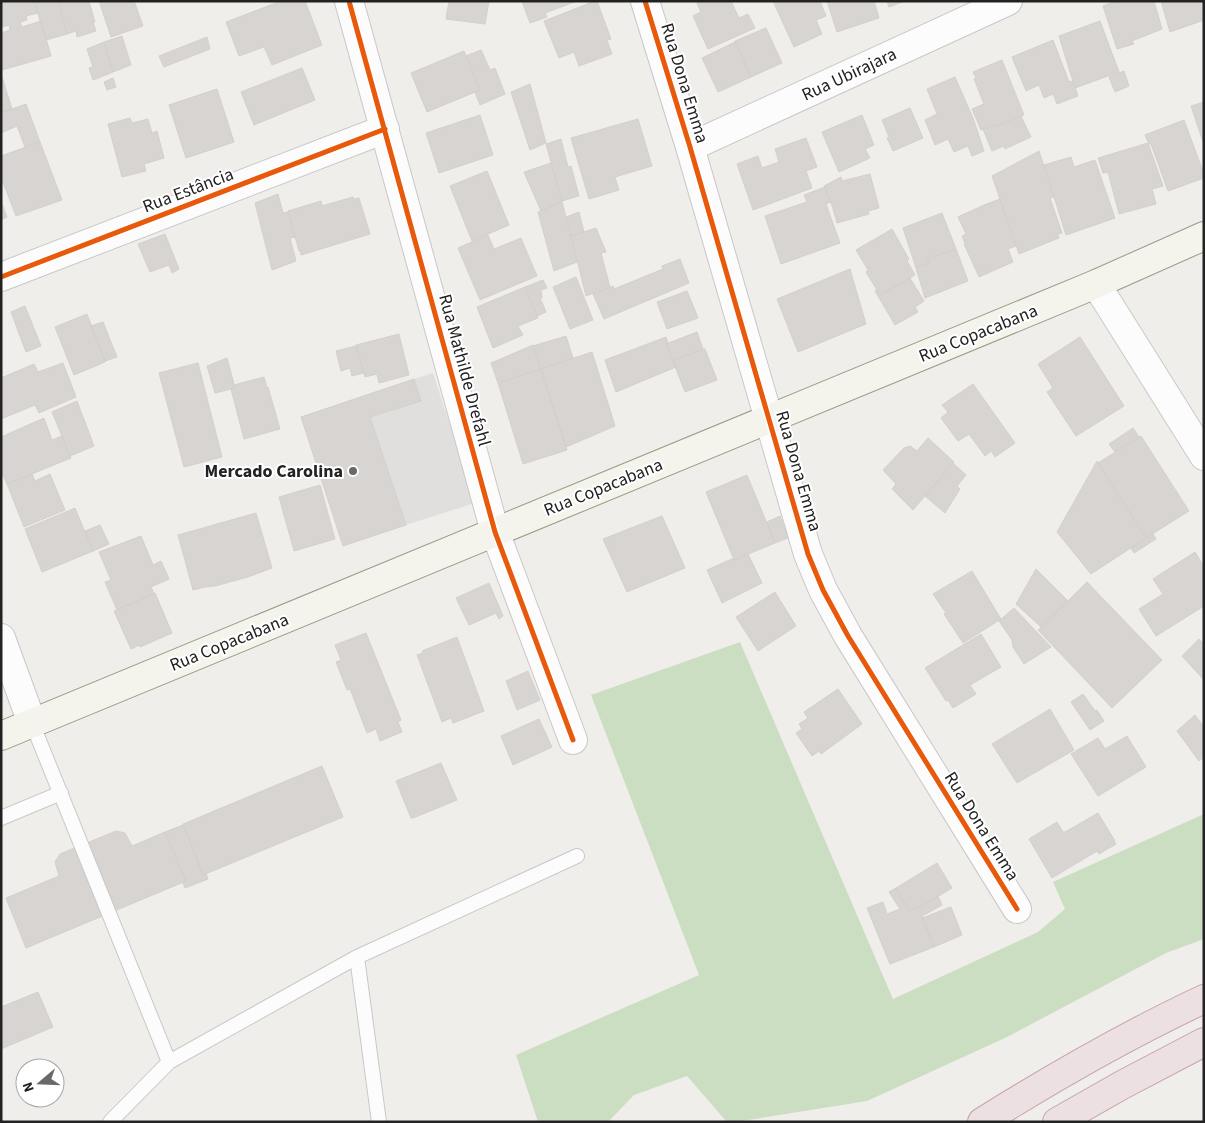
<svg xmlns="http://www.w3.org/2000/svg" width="1205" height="1123" viewBox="0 0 1205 1123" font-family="'Source Sans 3',sans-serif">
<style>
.forest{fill:#cbdec1}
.parking{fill:#e0dfde}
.building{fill:#d7d4d2;stroke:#d3d0cc}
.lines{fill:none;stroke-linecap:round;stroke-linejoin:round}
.service-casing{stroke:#c9c8c7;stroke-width:16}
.minor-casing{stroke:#c9c8c7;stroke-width:30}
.tertiary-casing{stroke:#c9c8c7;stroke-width:30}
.secondary-casing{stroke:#999a82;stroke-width:30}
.motorway-casing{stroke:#c5a2ac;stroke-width:30}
.service{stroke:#fdfcfc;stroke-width:14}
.minor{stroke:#fdfcfc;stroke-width:28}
.tertiary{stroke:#fdfcfc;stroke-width:28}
.secondary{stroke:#f4f4ed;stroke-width:28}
.motorway{stroke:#ece0e2;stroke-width:28}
.cycleway-casing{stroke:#fff;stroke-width:8}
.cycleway{stroke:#e8590c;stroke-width:5}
.poi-dot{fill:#6a6968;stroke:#fff;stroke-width:2}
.labels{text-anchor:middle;stroke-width:4;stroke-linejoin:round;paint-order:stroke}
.street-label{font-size:18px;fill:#222;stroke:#fff}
.poi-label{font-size:18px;font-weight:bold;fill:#222;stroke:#fff;text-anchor:end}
</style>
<rect width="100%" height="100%" fill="#f0eeeb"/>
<path class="forest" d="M740,642L893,999L1038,932L1065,909L1053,882L1204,814V939L1166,953L1005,1038L867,1101L735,1122H727L687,1076L634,1095L608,1122H538L516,1055L699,975L591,695Z"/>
<path class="parking" d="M433,373L475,503L406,525L370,417L420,401L414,379Z"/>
<path class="building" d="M1,1H34L38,13L26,16L27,20L20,22L22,27L41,21L51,56L2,70L1,33L10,30L9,25L2,27Z
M34,1H58L67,34L46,40Z
M58,1H89L95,22H93L96,31L77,37L76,31L67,34Z
M99,1H134L143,26L111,37Z
M281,1H305L322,45L272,65L264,47L239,56L226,22Z
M449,1H489L485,24L446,19Z
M522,1H577L545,13L547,17L530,23Z
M595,1H597L611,39L607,40L612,54L579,66L574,52L559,58L544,21Z
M696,1H731L739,18L748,14L755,28L708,49L693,16L701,12Z
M773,1H820L826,16L816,20L822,34L794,47Z
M827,1H874L879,18L837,32Z
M887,1H905L889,7Z
M1116,1H1154L1162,29L1132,41L1134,44L1117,49L1103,6Z
M1161,1H1204V20L1170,32Z
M1100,21L1119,72L1075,88L1059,36Z
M766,28L782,63L751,77L735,41Z
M122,36L131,65L113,72L104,42Z
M207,37L210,49L164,67L159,56Z
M1053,40L1069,82L1073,81L1078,96L1057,104L1053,94L1044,98L1039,85L1026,91L1012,57Z
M104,42L113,72L93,80L89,68L93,67L87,49Z
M735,42L751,77L718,92L702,58Z
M481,50L490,70L495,68L505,94L480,105L475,92L480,90L466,56Z
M464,51L480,90L427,112L411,73Z
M1002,60L1024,115L994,127L993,125L981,130L972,109L984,104L974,79L976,78L973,72Z
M302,68L315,100L254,125L241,92Z
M1124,71L1129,86L1115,92L1109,77Z
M2,77L12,109L1,113V77Z
M955,77L973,118L984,151L972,156L968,146L954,152L948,139L935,145L925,120L937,114L927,89Z
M113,78L116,87L107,90L104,82Z
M530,84L546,143L530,150L511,92Z
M217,89L234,142L186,158L169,105Z
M1204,102V142H1203L1191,106Z
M26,104L40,142L25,147L17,126L1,133V113Z
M910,108L923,138L893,151L887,138L889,137L882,120Z
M480,115L493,155L439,173L426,133Z
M862,115L874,145L865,149L870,158L839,172L822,132Z
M1021,116L1031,137L1005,149L1004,146L992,151L983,129L993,125L994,127Z
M130,118L132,123L148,119L152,133L157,131L164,158L144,164L146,171L122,177L108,124Z
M638,119L652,166L615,177L619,190L589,199L571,138Z
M1184,120L1204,174V178L1168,191L1151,144H1149L1145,135Z
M806,138L817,167L806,171L812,188L753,210L737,164L758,156L762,168L779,162L775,149Z
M561,139L568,167L571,166L579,196L562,201L546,144Z
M40,142L62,200L16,216L1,177V156Z
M1148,143L1163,186L1152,189L1156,204L1119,214L1108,172L1103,173L1098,158Z
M1039,151L1054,197L1050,198L1062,233L1058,234L1059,238L1019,254L992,176Z
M1071,157L1074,167L1095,160L1115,218L1066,235L1044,165Z
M551,163L562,201L541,211L524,172Z
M487,171L509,225L472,241L450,186Z
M870,174L879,208L868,211L869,214L837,223L831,202L824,186L841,177L842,181Z
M825,187L831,202L826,204L840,243L781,264L765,216L807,202L804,195Z
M278,194L283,213L288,212L295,237L290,238L296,261L272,270L255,203Z
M353,197L354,199L359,198L370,234L301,255L300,250L299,251L288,211L321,201L322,206Z
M1000,199L1016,246L1008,249L1013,262L979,277L964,244L965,243L962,236L966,234L958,217L984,205Z
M1,201L7,217L1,220Z
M562,201L577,262L554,271L538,212Z
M579,212L584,232L571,236L566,217Z
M942,213L956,249L927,259L929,263L916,268L903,228Z
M596,228L606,252L601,253L610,287L586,296L571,236Z
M892,229L909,259L907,261L915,275L880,295L866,272L868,270L856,250Z
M165,234L179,269L172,273L169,265L150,272L138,244Z
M488,235L494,249L521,238L537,276L480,300L458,248Z
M956,249L968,281L925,298L916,268L929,263L927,259Z
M680,259L689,283L604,319L593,294L613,286L614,289L663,269L662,266Z
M850,269L866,324L798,352L777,299Z
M576,277L593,320L570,329L553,287Z
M910,278L924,301L915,307L918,312L895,325L875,291L877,290L880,295Z
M543,280L547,288L541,290L542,298H540L546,312L537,316L525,287Z
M525,287L538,318L518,326L523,335L493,348L477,307Z
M687,291L698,318L667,329L657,302Z
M25,306L41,346L26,352L11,312Z
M87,314L105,362L74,375L55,327Z
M103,322L117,357L105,361L91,326Z
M697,332L703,349L673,361L666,344Z
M399,334L409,375L379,383L377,374L365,377L356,345Z
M566,336L573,358L541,369L533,346Z
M666,337L668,343L666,344L676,367L616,392L605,360Z
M1080,337L1124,406L1076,436L1047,392L1053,388L1038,364Z
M533,345L541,369L498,383L491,363Z
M356,346L364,373L352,376L350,368L341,371L336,351Z
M703,349H705L717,380L685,392L673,361Z
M592,352L615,426L566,447L541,369Z
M227,358L235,388L215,393L207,366Z
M63,363L76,397L39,413L35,405L1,419V378L34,364L38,372Z
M198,363L222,457L184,467L159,373Z
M541,369L567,450L523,464L498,383Z
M264,377L267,388L268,387L280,429L244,439L231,389L235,388L234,385Z
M414,379L421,401L370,417L406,525L343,546L301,417Z
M973,384L1015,443L995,457L991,451L985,456L969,434L958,441L941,418L948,412L942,405Z
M77,401L94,446L70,456L52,412Z
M44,418L52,440L62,436L71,458L7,484L1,471V437Z
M1133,428L1139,437L1115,452L1109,444Z
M1141,436L1189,511L1146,538L1098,463Z
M928,438L954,462L913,510L892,489L896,484L883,470L904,448L910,446L917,451Z
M1097,461L1146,538L1091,574L1057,532Z
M953,463L966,475L957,486L960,489L945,513L925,496Z
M32,474L35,481L50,474L65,510L24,527L7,484Z
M747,475L775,543L734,560L706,492Z
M320,485L335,539L294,551L279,497Z
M75,508L93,551L42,572L25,529Z
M256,513L272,568L248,577L215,586L205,587L193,590L178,535Z
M662,516L685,568L627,592L603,539Z
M780,516L788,538L775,543L767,522Z
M100,525L109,544L93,551L85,531Z
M1153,534L1156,539L1134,553L1131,548Z
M141,536L153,565L161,561L169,579L151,587L154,594L117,610L105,582L111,580L99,552Z
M1195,552L1203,565L1204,564V606L1156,636L1139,609L1163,594L1153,579Z
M748,554L762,583L722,603L707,570L734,558V560Z
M1036,569L1068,601L1041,627L1016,604Z
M972,571L1001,619L963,643L944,614L946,613L933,594Z
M1087,582L1162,660L1112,708L1038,630Z
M489,583L503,616L499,619L496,613L469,625L456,598Z
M775,592L796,626L758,651L736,617Z
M155,593L172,633L140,647L139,645L131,649L114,611Z
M1014,608L1051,647L1024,664L1013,647L1012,640L999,621Z
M366,633L401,720L398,722L402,732L380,741L376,729L367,733L350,689L347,690L336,662L341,660L335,645Z
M981,634L1001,667L970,685L976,694L953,708L948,700L946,701L925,668Z
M457,637L484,711L453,723L451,718L442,722L417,655L423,653L422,651Z
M1199,639L1204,644V680L1182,656Z
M528,671L540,700L517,710L506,681Z
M838,689L862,724L821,754L819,751L812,756L796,733L802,729L799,724L808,718L804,712Z
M1083,694L1095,711L1097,710L1104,721L1090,730L1071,702Z
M1050,709L1074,750L1017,783L992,744Z
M1195,715L1204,727V757L1199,761L1177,731Z
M539,719L552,747L513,765L501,736Z
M1127,736L1146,767L1098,796L1071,754L1098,738L1105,749Z
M441,763L457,800L413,818H411L396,781Z
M322,766L343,817L203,875L183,824Z
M1098,813L1115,841H1114L1116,844L1099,854L1097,851L1052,878L1029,839L1057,822L1063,832H1065Z
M183,825L203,875L206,873L208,879L185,888L183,883L186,881L165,832Z
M116,831L125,833L132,846L165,832L186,881L26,948L6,898L59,876L55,862L60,854Z
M937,863L952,888L919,908L918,906L909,911L896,888Z
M896,888L909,911L918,906L919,908L938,896L942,905L922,916L934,947L890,964L867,908L883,902L887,914L900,909L889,892Z
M951,907L962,935L934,947L922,918Z
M38,992L53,1027L1,1049V1007Z"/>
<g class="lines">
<defs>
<path id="service" d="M32,723L169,1062
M1,818L61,793
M357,957L379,1122
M110,1122L169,1062L357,957L577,856"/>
<path id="minor" d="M349,1L495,532L573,740
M645,1L690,147L808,554L823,590L848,636L1017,909
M690,147L1008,1
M1,277L385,129
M1,638L32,723"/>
<path id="tertiary" d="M1096,284L1204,456"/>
<path id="secondary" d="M1,736L1096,284L1204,236"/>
<path id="motorway" d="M982,1122C1054,1077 1127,1035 1204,999
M1057,1122L1122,1085L1204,1042"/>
</defs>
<use href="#service" class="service-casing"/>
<use href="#minor" class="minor-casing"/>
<use href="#tertiary" class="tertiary-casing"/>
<use href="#secondary" class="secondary-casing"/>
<use href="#motorway" class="motorway-casing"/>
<use href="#service" class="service"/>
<use href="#minor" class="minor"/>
<use href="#tertiary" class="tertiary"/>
<use href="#secondary" class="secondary"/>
<use href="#motorway" class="motorway"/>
<defs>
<path id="cycleway" d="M349,1L495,532L573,740
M645,1L690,147L808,554L823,590L848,636L1017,909
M1,277L385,129"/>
</defs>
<use href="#cycleway" class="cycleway-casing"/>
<use href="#cycleway" class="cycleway"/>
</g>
<circle class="poi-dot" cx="353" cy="471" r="5"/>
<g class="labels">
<g class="street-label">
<text transform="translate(849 74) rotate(-25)" y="6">Rua Ubirajara</text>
<text transform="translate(685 83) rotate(73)" y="6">Rua Dona Emma</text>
<text transform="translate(188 190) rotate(-21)" y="6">Rua Estância</text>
<text transform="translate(978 333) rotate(-22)" y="6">Rua Copacabana</text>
<text transform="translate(465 370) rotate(75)" y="6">Rua Mathilde Drefahl</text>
<text transform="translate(799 471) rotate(74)" y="6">Rua Dona Emma</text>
<text transform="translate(603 487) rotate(-22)" y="6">Rua Copacabana</text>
<text transform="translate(229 642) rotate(-22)" y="6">Rua Copacabana</text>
<text transform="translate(982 826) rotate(58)" y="6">Rua Dona Emma</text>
</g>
<g class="poi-label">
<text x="343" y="477">Mercado Carolina</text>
</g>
</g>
<rect width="1205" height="1123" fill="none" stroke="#222222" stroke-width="5"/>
<g transform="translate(40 1083) rotate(251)"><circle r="24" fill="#ffffff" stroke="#a7a7a7"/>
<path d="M0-4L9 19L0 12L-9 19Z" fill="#6a6968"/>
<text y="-8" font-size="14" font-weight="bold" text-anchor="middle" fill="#222222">N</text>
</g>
</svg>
